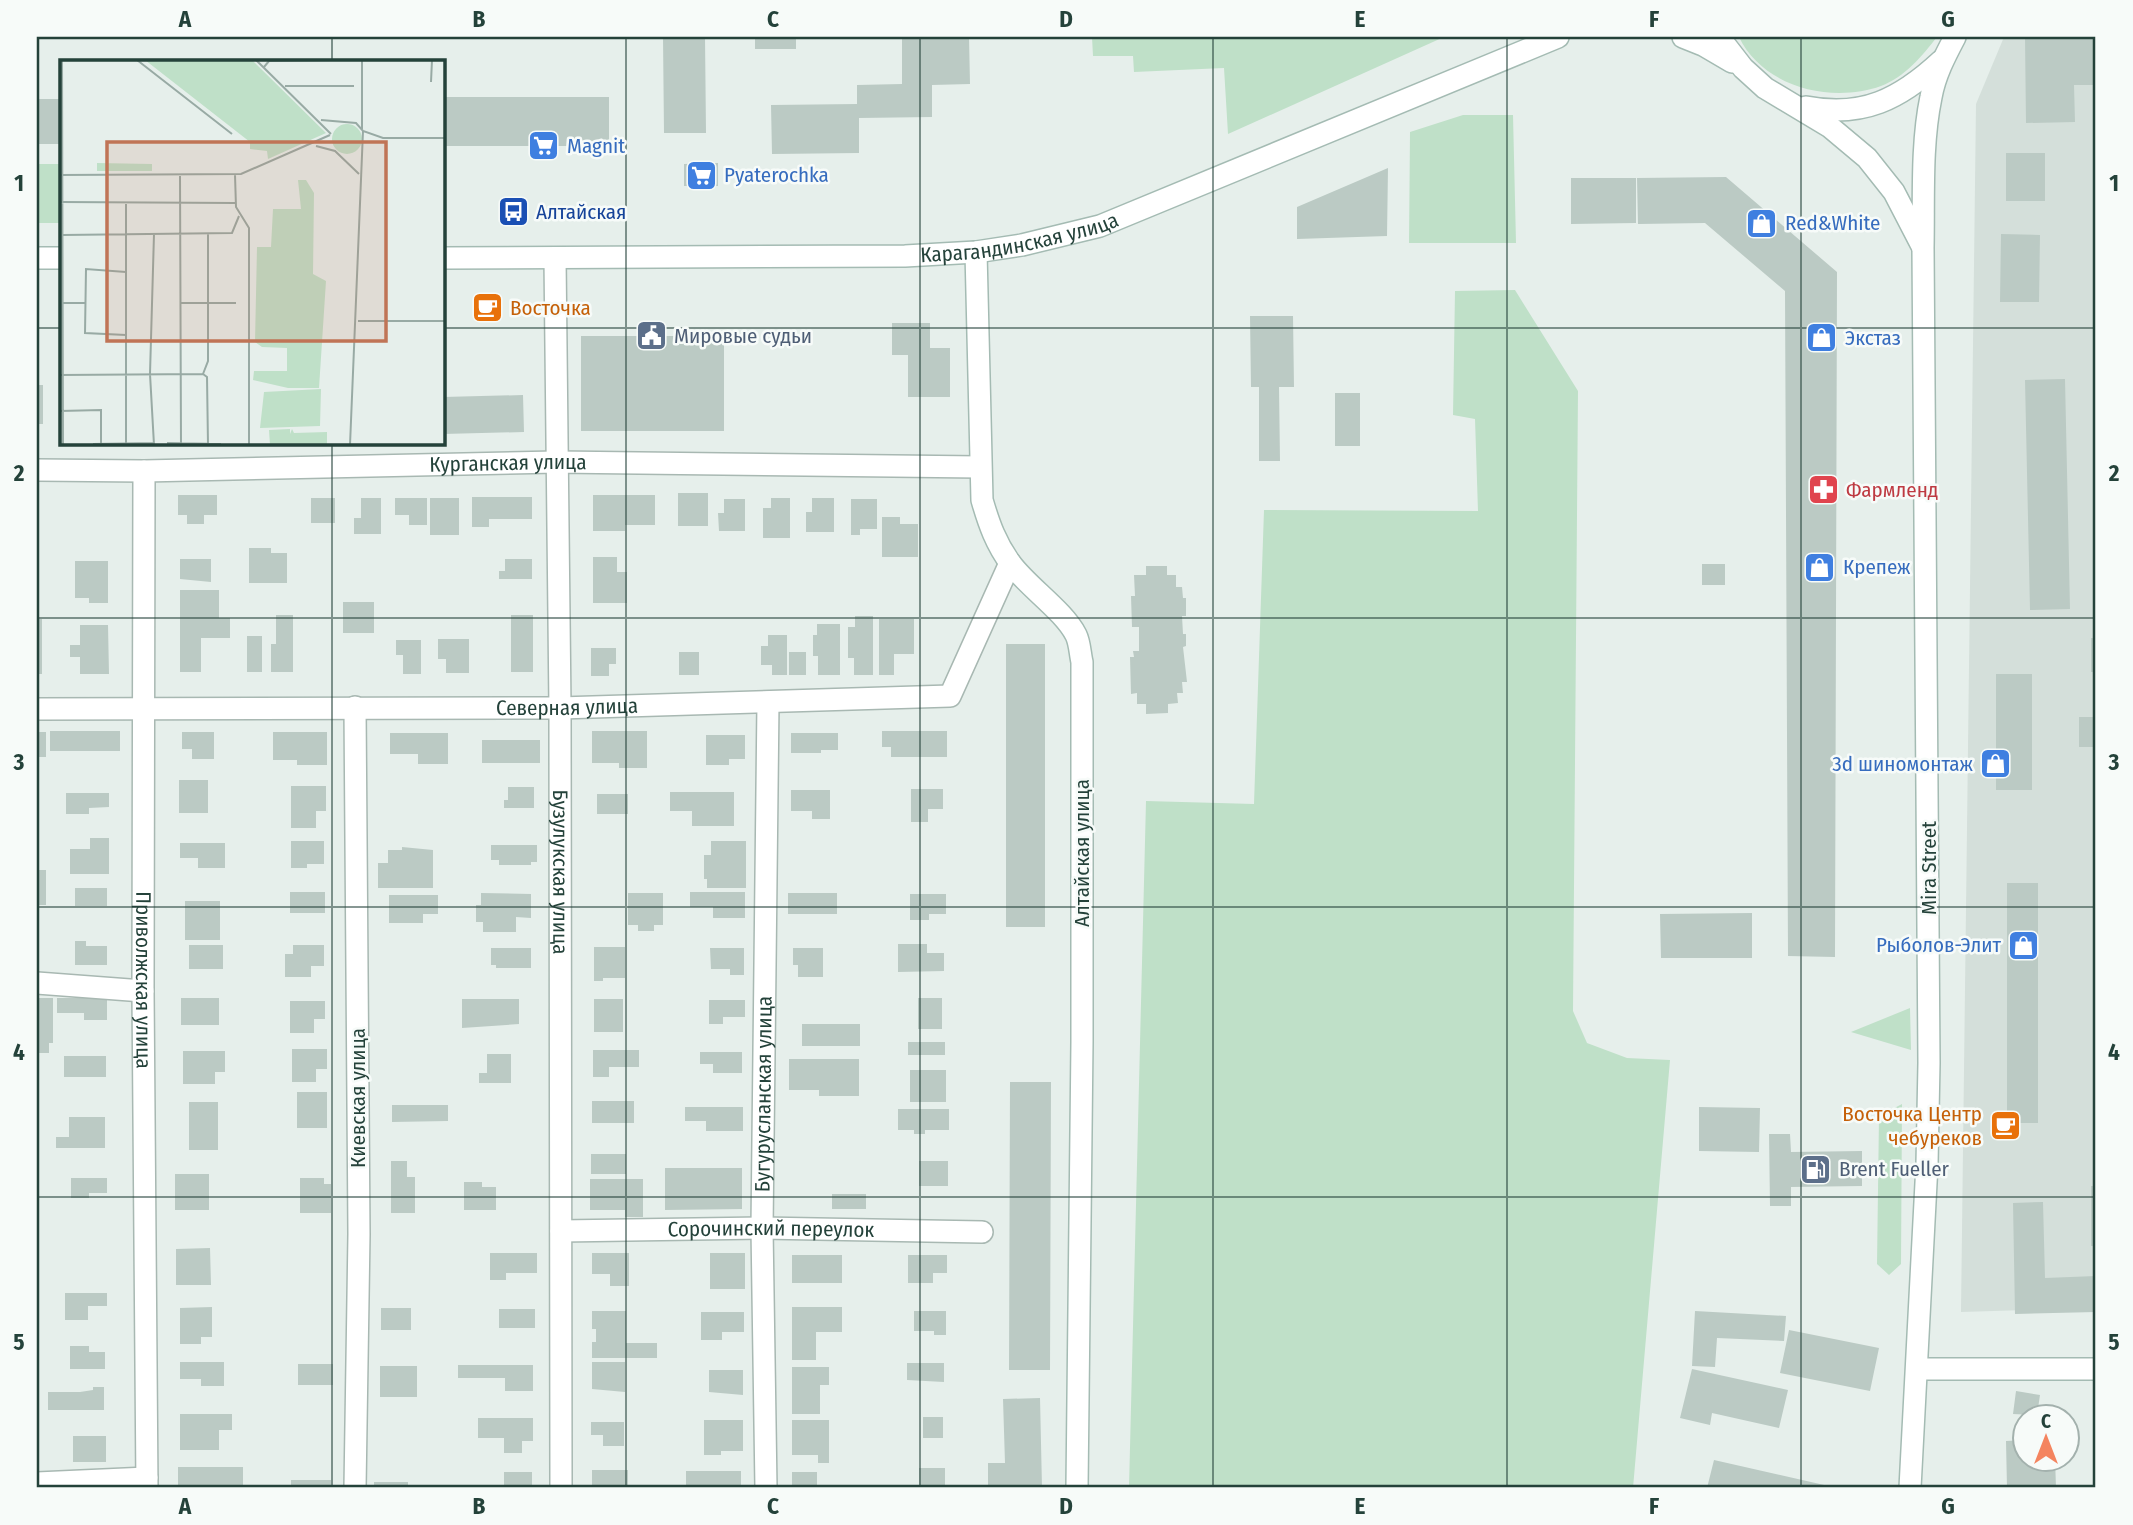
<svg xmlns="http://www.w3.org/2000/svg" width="2133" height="1525" viewBox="0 0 2133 1525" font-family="'Fira Sans Condensed',sans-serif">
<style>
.built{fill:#d4dfda}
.green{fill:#bfe0c8}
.building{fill:#bbcac4}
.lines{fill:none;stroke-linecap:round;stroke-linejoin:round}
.street-casing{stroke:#a8b8b2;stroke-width:24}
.secondary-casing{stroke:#a4bbb3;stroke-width:24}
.street{stroke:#fff;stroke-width:21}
.secondary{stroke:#fff;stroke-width:21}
.grid{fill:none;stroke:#24423a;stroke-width:2;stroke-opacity:0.55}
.labels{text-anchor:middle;stroke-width:5;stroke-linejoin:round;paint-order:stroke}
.shop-label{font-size:21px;fill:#366cbe;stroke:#f7fbf9;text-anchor:start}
.transit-label{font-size:21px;fill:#164399;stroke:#f7fbf9;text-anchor:start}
.street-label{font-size:21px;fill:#24423a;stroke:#f7fbf9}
.food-label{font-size:21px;fill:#c56008;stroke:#f7fbf9;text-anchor:start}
.service-label{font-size:21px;fill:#4e5e75;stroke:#f7fbf9;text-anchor:start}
.health-label{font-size:21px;fill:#be3a42;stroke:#f7fbf9;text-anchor:start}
.inset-road{fill:none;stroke:#98aaa4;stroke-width:2}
.view{fill:#c07456;fill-opacity:0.15;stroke:#c07456;stroke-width:3.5}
.inset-edge{fill:none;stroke:#24423a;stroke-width:3.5}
.neatline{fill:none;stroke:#24423a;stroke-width:2.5}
.grid-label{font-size:23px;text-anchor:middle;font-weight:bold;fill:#24423a}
</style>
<rect width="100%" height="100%" fill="#e6efeb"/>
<path class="built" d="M2004,37H2096V1308L1961,1312L1976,104Z"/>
<path class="green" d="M1092,37H1444L1228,134L1224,68L1134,72L1133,56H1093Z
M1739,37H1937C1922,56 1905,77 1881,86C1831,104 1763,87 1739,37Z
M1463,115H1513L1516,243H1409L1410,132Z
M37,164H61V223H37Z
M1515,290L1578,391L1573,1011L1587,1043L1627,1058L1670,1060L1633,1488H1129L1146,801L1254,804L1264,510L1478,511L1475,419L1453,415L1455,291Z
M1910,1008L1911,1050L1851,1032Z
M1902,1104L1901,1264L1889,1275L1877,1264L1879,1116Z"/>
<path class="building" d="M663,37H705L706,133H664Z
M755,37H796V49H755Z
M902,37H969L970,84L932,85V117L859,118V153L772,154L771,105L857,104V85L902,84Z
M2025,37H2096V85H2074L2075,122L2026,123Z
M443,97H609V146H443Z
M37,99H61V144H37Z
M2006,153H2045V201H2006Z
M718,163V186H684V164Z
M1388,168L1387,236L1297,239V207Z
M1726,177L1837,272L1835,957L1788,956L1785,291L1705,223L1638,224L1637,178Z
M1571,178H1636V223L1571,224Z
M2001,234L2040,235L2039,302H2000Z
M1250,316H1293L1294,387H1279L1280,461H1259V387H1251Z
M892,323H930V348H950V397H908V355H892Z
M581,336H724V431H581Z
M2065,379L2070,609L2030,610L2025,380Z
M37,385H43V424H37Z
M1335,393H1360V446H1335Z
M523,395L524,432L443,434V397Z
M678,493H708V526H678Z
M178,495H217V515H204V524H187V515H178Z
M593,495H655V525H625V531H593Z
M472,497H532V519H489V527H472Z
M311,498H335V523H311Z
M361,498H381V534H354V518H361Z
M395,498H427V525H409V515H395Z
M430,498H459V535H430Z
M771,498H790V538H763V508H771Z
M812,498H834V532H806V512H812Z
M724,499H745V531H719L718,513H724Z
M851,499H877V529H860V535H851Z
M882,517H900V524H918V557H882Z
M249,548H271V553H287V583H249Z
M593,557H617V572H627V603H593Z
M180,559H211V582L180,579Z
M505,559H532V579H499V571H505Z
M75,561H108V603H89V598H75Z
M1702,564H1725V585H1702Z
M1146,566H1167V575H1176V587H1182L1183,598H1186V616H1182L1183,634H1186V646L1183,647L1187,682H1182L1183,693H1177L1178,703L1168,704V713L1146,714V704H1137V693L1131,694L1130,657H1134L1133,651H1139V627H1132L1131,596H1135L1134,575H1146Z
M180,590H219V618H230V638H201V672H180Z
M343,602H374V633H343Z
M276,615H293V672H271V644H276Z
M511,615H533V672H511Z
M855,616H873V675H854V658H848V627H855Z
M37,619H42V674H37Z
M879,619H914V654H894V675H879Z
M817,624H840V675H818V656H813V635H817Z
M80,625H108L109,674H80V657H70V645H80Z
M768,635H787V675H772V665H761V646H768Z
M247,636H262V672H247Z
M2091,638H2096V672H2091Z
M438,639H469V673H446V659H438Z
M396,640H421V674H403V655H396Z
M1006,644H1045V927H1006Z
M591,648H616V664H609V676H591Z
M679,652H699V675H679Z
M789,652H806V675H789Z
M1996,674H2032V790H1996Z
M2079,717H2096V747H2079Z
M50,731H120V751H50Z
M592,731H647V768H619V763H592Z
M882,731H947V757H891V747H882Z
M37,732H46V757H37Z
M182,732H214V759H192V749H182Z
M273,732H327V765H297V760H273Z
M390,733H448V764H418V754H390Z
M791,733H838V750H821V753H791Z
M706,735H745V759H729V765H706Z
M482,740H540V763H482Z
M179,780H208V813H179Z
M291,786H326V811H316V828H291Z
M508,787H534V808H504V800H508Z
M911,789H943V809H928V822H911Z
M791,790H830V819H812V811H791Z
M670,792H734V826H692V811H670Z
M66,793H109V807L89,808V814H66Z
M597,794H628V814H597Z
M90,838H109V874H70V849H90Z
M291,841H324V864H307V868H291Z
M711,841H746V888H707V879H704V855H711Z
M180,843H225V868H198V858H180Z
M491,845H537V862H531V865H499V860H491Z
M402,847L433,850V888H378V863H388V850H402Z
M37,870H46V905H37Z
M2007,883H2038V1123H2007Z
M75,888H107V906H75Z
M290,892H325V913H290Z
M690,892H745V918H713V907H690Z
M481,893L531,894V918L516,917V932H483V922H476V905H481Z
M628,893H663V925H654V931H638V925H628Z
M788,893H837V914H788Z
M910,894H946V914H929V920H910Z
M389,895H438V914H423V923H389Z
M185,901H220V940H185Z
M1752,913V958H1661L1660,914Z
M75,941H86V946H107V965H75Z
M898,944H927V953H944V971L898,972Z
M189,945H223V969H189Z
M293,945H324V966H311V977H285V954H293Z
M594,947H625V978H603V981H594Z
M491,948H531V968H496V965H491Z
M710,948H744V975H730V969H711Z
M793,948H823V977H798V965H793Z
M37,998H53V1043H49V1053H37Z
M57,998H107V1020H84V1013H57Z
M181,998H219V1025H181Z
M918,998H942V1029H918Z
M462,999H519V1024L462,1028Z
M594,999H623V1032H594Z
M709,1000H745V1017H723V1024H709Z
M290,1001H325V1019H314V1033H290Z
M802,1024H860V1046H802Z
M908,1042H945V1055H908Z
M292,1049H327V1069H316V1082H292Z
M593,1050H639V1067H609V1077H593Z
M183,1051H225V1072H215V1084H183Z
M700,1052H742V1073H713V1064H700Z
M487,1054H511V1083H479V1073H487Z
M64,1056H106V1077H64Z
M789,1059H859V1096H819V1090H789Z
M910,1070H946V1102H910Z
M1010,1082H1051L1050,1370H1009Z
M297,1092H327V1128H297Z
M592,1101H634V1123H592Z
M189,1102H218V1150H189Z
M392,1105H448V1121L392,1122Z
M685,1107H743V1131H706V1121H685Z
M1699,1107L1760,1108L1759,1152L1699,1151Z
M898,1109H949V1130H925V1134H914V1130H898Z
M69,1117H105V1148H56V1137H69Z
M1769,1134H1790L1791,1152L1862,1151V1186L1791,1187V1206H1770Z
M591,1154H626V1174H591Z
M391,1161H407V1177H415V1213H391Z
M919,1161H948V1186H919Z
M665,1168H742V1209L665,1210Z
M175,1174H209V1210H175Z
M71,1178H107V1193H89V1198H71Z
M300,1178H324V1184H331V1213H300Z
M590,1179H643V1217H625V1210H590Z
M464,1182H482V1187H496V1210H464Z
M2091,1186H2096V1246H2091Z
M832,1194H866V1209H832Z
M2043,1202L2045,1278L2096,1276V1312L2015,1314L2013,1203Z
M210,1248L211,1285H176V1249Z
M490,1253H537V1273H506V1280H490Z
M592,1253H629V1286H610V1274H592Z
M710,1253H745V1289H710Z
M792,1255H842V1283H792Z
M908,1255H947V1273H933V1283H908Z
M65,1293H107V1306H88V1320H65Z
M212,1307V1337H201V1344H180V1308Z
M792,1307H842V1332H816V1360H792Z
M381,1308H411V1330H381Z
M499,1309H535V1328H499Z
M592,1311H626V1343H657V1358H592V1342H596V1329H592Z
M914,1311H946V1335H934V1331H914Z
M1695,1311L1786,1316L1784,1341L1717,1338L1715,1367L1692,1366Z
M701,1312H744V1332H722V1340H701Z
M1789,1330L1879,1348L1870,1391L1780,1373Z
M70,1346H89V1352H105V1369H70Z
M180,1362H224V1386H201V1379H180Z
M592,1362H625V1392L592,1389Z
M907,1363H944V1382L907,1380Z
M298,1364H333V1385H298Z
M458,1365H533V1391H505V1378H458Z
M380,1366H417V1397H380Z
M792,1367H829V1385H820V1414H792Z
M1692,1369L1788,1390L1779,1428L1712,1413L1710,1425L1680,1418Z
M709,1370H743V1395L709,1392Z
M93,1387H104V1410H48V1392H80L93,1390Z
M2016,1391L2040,1395L2037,1415L2013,1414Z
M1040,1398L1042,1488H988V1463H1005L1003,1399Z
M180,1414H232V1430H219V1450H180Z
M923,1417H943V1438H923Z
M478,1418H533V1441H522V1453H504V1438H478Z
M704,1420H743V1451H721V1455H704Z
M792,1420H829V1463H818V1455H792Z
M591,1422H624V1446H603V1435H591Z
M73,1436H106V1462H73Z
M2024,1440V1458H2055L2056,1488H2007L2006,1441Z
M1714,1460L1833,1487V1488H1707Z
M178,1467H243V1488H178Z
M919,1468H945V1488H919Z
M592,1470H628V1488H592Z
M686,1471H741V1488H686Z
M504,1472H532V1488H504Z
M792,1472H817V1488H792Z
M291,1480H331V1488H291Z
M374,1482H408V1488H374Z"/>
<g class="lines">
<defs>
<g id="street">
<path id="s1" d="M555,258L560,708L561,1488"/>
<path id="s2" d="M37,470L144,471L556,462L980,467"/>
<path id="s3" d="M144,471L143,991L147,1488"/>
<path id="s4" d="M37,709L560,708L950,696L1010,563"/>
<path d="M37,983L143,991"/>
<path id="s5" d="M561,1231L762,1228L982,1232"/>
<path d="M37,1483L147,1478"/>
<path d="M355,1488L359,1234L355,707"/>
<path id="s6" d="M766,1488L762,1228L768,702"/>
</g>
<g id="secondary">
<path d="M1683,37L1703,45L1732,62"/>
<path d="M1719,37L1743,68L1765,88L1830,127L1867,158L1894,192L1922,246"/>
<path d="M1806,107C1863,118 1900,99 1941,61"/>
<path d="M976,252L982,500C989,524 996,544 1011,564C1028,587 1064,611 1076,635C1080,643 1080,654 1082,662V1042L1077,1488"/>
<path d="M37,258H61"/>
<path id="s7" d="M443,258L905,256L976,252L1022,245L1100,226L1558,37"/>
<path d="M1917,1369H2096"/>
<path d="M1910,1488L1927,1164L1929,1063L1923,248C1924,198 1921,145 1931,97C1935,75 1945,56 1955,37"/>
</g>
</defs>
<use href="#street" class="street-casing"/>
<use href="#secondary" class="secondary-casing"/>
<use href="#street" class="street"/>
<use href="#secondary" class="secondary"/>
</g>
<path class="grid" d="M332,37V61M626,37V1488M920,37V1488M1213,37V1488M1507,37V1488M1801,37V1488M37,328H61M443,328H2096M332,443V1488M37,618H2096M37,907H2096M37,1197H2096"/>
<defs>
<symbol id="supermarket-square" viewBox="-11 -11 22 22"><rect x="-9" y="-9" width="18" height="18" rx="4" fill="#3f7fe0" stroke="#f7fbf9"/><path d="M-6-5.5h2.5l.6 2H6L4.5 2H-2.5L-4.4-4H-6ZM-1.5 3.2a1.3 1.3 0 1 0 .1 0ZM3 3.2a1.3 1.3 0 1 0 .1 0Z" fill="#fff"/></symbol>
<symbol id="bus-square" viewBox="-11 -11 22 22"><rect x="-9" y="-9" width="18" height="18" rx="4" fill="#1a4fb4" stroke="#f7fbf9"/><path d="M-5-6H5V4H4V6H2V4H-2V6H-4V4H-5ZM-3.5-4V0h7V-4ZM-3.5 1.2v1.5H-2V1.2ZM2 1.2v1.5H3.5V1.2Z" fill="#fff"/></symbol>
<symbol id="shop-square" viewBox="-11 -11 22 22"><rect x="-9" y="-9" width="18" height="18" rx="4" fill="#3f7fe0" stroke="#f7fbf9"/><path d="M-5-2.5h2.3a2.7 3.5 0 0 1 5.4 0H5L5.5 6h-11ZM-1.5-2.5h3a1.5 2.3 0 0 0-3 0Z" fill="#fff"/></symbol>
<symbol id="cafe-square" viewBox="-11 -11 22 22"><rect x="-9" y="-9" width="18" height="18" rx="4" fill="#e8710a" stroke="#f7fbf9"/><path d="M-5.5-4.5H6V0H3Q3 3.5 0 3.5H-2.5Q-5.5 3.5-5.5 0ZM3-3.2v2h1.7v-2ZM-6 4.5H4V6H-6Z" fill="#fff"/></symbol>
<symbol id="civic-square" viewBox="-11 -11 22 22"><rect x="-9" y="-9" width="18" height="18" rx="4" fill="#5c6f8a" stroke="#f7fbf9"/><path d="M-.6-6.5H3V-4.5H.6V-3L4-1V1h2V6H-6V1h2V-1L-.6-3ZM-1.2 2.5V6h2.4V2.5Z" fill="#fff"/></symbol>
<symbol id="pharmacy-square" viewBox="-11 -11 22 22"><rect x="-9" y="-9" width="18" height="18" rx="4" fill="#e0444e" stroke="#f7fbf9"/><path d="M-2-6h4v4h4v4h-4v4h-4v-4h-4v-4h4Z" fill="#fff"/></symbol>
<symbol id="fuel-square" viewBox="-11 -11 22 22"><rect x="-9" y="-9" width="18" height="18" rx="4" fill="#5c6f8a" stroke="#f7fbf9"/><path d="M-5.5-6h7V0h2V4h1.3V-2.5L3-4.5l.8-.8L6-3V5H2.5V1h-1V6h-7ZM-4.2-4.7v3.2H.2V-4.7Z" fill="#fff"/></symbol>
</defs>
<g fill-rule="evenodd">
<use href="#supermarket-square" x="526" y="128" width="35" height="35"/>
<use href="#supermarket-square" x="684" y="158" width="35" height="35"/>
<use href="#bus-square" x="496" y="194" width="35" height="35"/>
<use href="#shop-square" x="1744" y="206" width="35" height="35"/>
<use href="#cafe-square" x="470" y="290" width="35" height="35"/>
<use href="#civic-square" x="634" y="318" width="35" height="35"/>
<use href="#shop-square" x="1804" y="320" width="35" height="35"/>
<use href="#pharmacy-square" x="1806" y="472" width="35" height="35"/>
<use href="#shop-square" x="1802" y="550" width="35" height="35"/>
<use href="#shop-square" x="1978" y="746" width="35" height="35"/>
<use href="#shop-square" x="2006" y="928" width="35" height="35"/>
<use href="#cafe-square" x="1988" y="1108" width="35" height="35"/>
<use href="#fuel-square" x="1798" y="1152" width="35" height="35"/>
</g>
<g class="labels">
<g class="shop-label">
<text x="567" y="153">Magnit</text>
<text x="724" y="182">Pyaterochka</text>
<text x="1785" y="230">Red&amp;White</text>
<text x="1845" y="345">Экстаз</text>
<text x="1843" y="574">Крепеж</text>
<text x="1973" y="771" text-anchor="end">3d шиномонтаж</text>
<text x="2001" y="952" text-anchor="end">Рыболов-Элит</text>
</g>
<g class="transit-label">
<text x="536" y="219">Алтайская</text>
</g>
<g class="street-label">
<text dy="7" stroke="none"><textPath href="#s7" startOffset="578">Карагандинская улица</textPath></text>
<text dy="7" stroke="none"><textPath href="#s2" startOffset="471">Курганская улица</textPath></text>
<text dy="7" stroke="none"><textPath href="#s4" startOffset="530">Северная улица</textPath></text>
<text transform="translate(1082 853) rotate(-90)" y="7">Алтайская улица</text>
<text transform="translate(1929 868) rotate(-90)" y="7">Mira Street</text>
<text dy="7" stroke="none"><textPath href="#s1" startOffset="614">Бузулукская улица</textPath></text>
<text dy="7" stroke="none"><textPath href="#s3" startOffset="509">Приволжская улица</textPath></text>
<text dy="7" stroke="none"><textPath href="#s6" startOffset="394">Бугурусланская улица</textPath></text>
<text transform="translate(358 1098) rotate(-90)" y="7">Киевская улица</text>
<text dy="7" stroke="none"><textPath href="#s5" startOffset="210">Сорочинский переулок</textPath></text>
</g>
<g class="food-label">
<text x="510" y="315">Восточка</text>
<text x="1982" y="1121" text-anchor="end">Восточка Центр<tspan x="1982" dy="24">чебуреков</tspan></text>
</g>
<g class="service-label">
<text x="674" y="343">Мировые судьи</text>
<text x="1839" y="1176">Brent Fueller</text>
</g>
<g class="health-label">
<text x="1846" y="497">Фармленд</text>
</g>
</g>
<g transform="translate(60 60)">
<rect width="385" height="385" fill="#e6efeb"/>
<path d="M85,0H192L266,73L208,99L207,91L190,89V82ZM272 79a15 15 0 1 1 30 0a15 15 0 1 1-30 0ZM37,103L92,104V111H37ZM238,120H246L254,133L253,214L266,221L259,328H228L193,320L194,311H227V288L202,287L195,282L197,187H211L213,149H241ZM261,329L260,366L200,368L204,332ZM230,369V374L232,369L234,373L267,372V385H210L209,370Z" fill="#bfe0c8"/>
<path class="inset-road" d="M2,0L3,385M77,0L172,74M196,0L271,74M302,0V69M204,7L209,1L271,0M371,22L372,0M225,26H294M261,60L296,63L303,71L323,78H385M256,86L275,91L299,114M0,115L181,114L270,75M175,115L176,147L189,168V385M120,116L121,385M1,142L175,143M66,144V385M94,174L90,314L94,385M3,175L172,173L179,156M66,212L26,209L25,273L66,275M2,243H26M121,243H176M298,261H385M143,314L148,301V174M143,314L147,317L148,385M0,315L143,314M0,351L41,350V385M107,383L161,384M33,384L94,383M290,385L303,71"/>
<path class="view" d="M47,82H326V281H47Z"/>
<rect width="385" height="385" class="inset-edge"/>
</g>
<rect width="2133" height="1525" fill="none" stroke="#f7fbf9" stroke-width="77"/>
<g transform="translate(2046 1438)"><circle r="33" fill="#f7fbf9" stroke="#a3b1ad" stroke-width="2"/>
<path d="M0-5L12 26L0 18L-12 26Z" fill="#f4845f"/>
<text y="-10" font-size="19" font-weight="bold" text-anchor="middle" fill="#24423a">С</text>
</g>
<rect x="38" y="38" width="2056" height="1448" class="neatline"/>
<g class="grid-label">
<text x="185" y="27">A</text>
<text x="479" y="27">B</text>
<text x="773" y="27">C</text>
<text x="1066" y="27">D</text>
<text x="1360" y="27">E</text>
<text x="1654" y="27">F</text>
<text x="1948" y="27">G</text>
<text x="19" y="191">1</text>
<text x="2114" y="191">1</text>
<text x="19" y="481">2</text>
<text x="2114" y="481">2</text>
<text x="19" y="770">3</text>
<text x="2114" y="770">3</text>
<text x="19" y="1060">4</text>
<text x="2114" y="1060">4</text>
<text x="19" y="1350">5</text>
<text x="2114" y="1350">5</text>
<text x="185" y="1514">A</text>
<text x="479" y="1514">B</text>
<text x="773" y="1514">C</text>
<text x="1066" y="1514">D</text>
<text x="1360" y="1514">E</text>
<text x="1654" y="1514">F</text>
<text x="1948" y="1514">G</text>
</g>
</svg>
